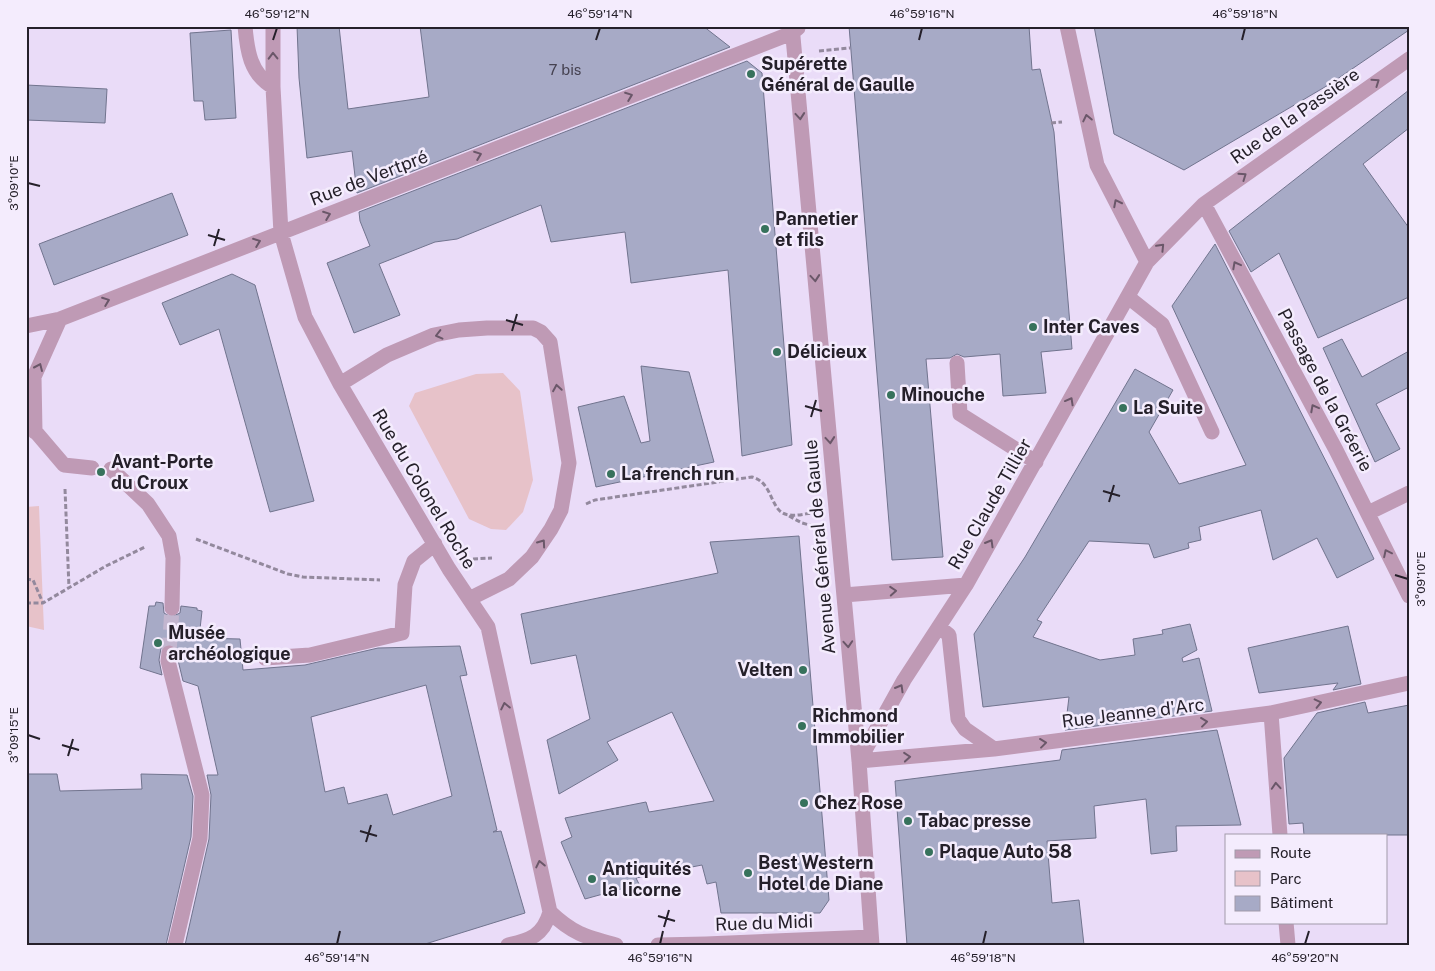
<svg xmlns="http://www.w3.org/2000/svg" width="1435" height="971" viewBox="0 0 1435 971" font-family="'Public Sans',sans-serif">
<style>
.green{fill:#e7c2c9}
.building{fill:#a7aac6;stroke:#71748e;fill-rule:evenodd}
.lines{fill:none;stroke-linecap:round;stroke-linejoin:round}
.minor-tunnel{stroke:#c3b6cf;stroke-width:15;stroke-dasharray:15 8;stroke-linecap:butt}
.path{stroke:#93899d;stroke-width:3;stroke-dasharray:5 2.5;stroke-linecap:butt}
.minor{stroke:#bf9ab5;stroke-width:15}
.oneway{stroke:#6a5769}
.ticks{fill:none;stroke:#25202a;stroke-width:2}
.poi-dot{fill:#37725c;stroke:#f4ecfd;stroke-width:2}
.labels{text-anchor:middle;stroke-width:5;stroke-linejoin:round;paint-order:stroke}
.number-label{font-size:15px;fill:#464251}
.poi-label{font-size:18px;font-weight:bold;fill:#25202a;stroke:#f4ecfd;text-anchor:start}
.street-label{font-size:18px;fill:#25202a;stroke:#f4ecfd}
.neatline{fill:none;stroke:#25202a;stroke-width:2}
.ticks-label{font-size:12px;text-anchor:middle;fill:#25202a}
</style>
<rect width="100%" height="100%" fill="#eadcf8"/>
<path class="green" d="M503,373L520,391L533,480L523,512L506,530L491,529L469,519L409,406L415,393L476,374Z
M39,506L44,630L26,626V507Z"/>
<path class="building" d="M297,26H339L348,109L429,97L420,26H703L730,47L357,193L352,151L307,158L299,78Z
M849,26H1029L1032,70L1040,69L1054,132L1072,349L1041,352L1046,393L1003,396L1000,354L964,357L957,354L950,358L926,359L943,557L892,560Z
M1094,26H1409V30L1330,84L1184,170L1114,134Z
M231,30L236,118L205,120L203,101H194L190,33Z
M747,61L762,73L792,445L742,456L728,270L631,283L625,232L551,242L541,205L457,239L435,242L379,264L400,315L354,333L327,263L370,246L360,221L359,212Z
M26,85L107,89L105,123L26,120Z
M1409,90V128L1363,164L1409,228V297L1318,338L1279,253L1251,272L1229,231Z
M172,193L188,235L54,285L39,244Z
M1215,244L1337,483L1374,559L1337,578L1317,538L1273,560L1261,510L1199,527L1201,540L1188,543L1189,548L1154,558L1149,544L1089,541L1037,620L1042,622L1033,637L1100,660L1135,655L1133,639L1163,634L1162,630L1190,624L1197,650L1182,658L1183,662L1199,658L1212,711L1065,730L1069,697L983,707L974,634L1025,557L1135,369L1173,390L1149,432L1179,484L1246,465L1172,306Z
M232,274L255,285L314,501L270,512L219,329L180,345L162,303Z
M1342,339L1362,377L1409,351V387L1376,404L1400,449L1375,462L1323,348Z
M641,366L689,372L714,462L596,487L578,407L624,396L641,443L650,441Z
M799,536L829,900L820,913H721L716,882L707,884L702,865L636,878L639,884L585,899L561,842L572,837L565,818L646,802L649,812L714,801L672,712L607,742L618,760L559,794L547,740L590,719L576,655L531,664L521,614L718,573L710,542Z
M156,602L163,603L164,613L171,617L180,613L181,606L197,608V610L202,611L199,638L240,639L243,670L305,665L378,648L460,646L467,675L460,676L497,830L493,832L501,831L525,913L422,945H185L209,839L211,795L207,775H218L198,686L183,681L178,660L177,649L170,644L161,648L159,660L162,675L140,668L149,606H155ZM426,685L452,796L393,815L387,794L348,804L344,787L325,792L311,717Z
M1348,626L1361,684L1333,690L1338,683L1259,693L1248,648Z
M1365,702L1368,713L1409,705V835H1304L1303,823L1289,824L1284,758L1317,713Z
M1217,730L1241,825L1176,826L1177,851L1151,854L1146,799L1094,806L1096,838L1047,841L1052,903L1079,900L1084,945H907L895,781L1060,760L1062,750Z
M26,774H57L60,791L142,789L141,774L187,775L193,796L191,837L166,945H26Z"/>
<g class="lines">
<path class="minor-tunnel" d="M169,653L172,608"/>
<path class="path" d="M857,26V27
M819,51L850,48
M1051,123L1062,122
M65,489L69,588
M586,504L595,500L752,477C775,483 769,514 790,515C797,516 804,514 811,513
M789,516L802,523L813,526
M196,539L288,574L303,577L380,580
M473,559L492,558
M26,579L33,580L43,603
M26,603H43L106,566L145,547"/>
<path class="minor" d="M245,26C247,50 250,74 273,87
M273,26V87L281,233L305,317L340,384L449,569L488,627L550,912
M792,26L859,761L872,945
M1067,26L1097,165L1147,262
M1204,204L1336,450L1409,596
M1128,297L1162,324L1212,432
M26,326L60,319L792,33L798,28
M957,363L960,414L1036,462
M340,384L387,355L434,335L459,330L487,328H533L541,332L550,342L569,463L561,510L551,529L532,557L509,579L469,599
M29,424L64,465L92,468
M35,432L34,377L60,319
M111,469L148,504L169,536L173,558L172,608
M1368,513L1409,493
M844,595L966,585
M939,627L949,635L958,719L965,729L994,749
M169,653L168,661L202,795L200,838L175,945
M265,658L310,655L402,633L405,585L414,561L435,544
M1271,713L1280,835
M859,761L904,680L966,585L1147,262L1204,204L1409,59
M859,761L994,749L1271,713L1409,683
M550,912C573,934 586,937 616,945
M1286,922L1288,945
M508,945C530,940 543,936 550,912
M658,945L706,944L871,937"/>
</g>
<defs><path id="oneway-chevron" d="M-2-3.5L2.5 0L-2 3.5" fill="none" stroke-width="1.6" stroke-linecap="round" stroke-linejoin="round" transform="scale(1.25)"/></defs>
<g class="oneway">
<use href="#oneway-chevron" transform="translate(273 56) rotate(-91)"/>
<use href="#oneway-chevron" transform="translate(1376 82) rotate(-35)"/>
<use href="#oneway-chevron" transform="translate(629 96) rotate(-21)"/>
<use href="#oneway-chevron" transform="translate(800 116) rotate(85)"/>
<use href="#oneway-chevron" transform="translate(1087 118) rotate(-102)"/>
<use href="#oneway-chevron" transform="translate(478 155) rotate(-21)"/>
<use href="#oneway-chevron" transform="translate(1243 176) rotate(-35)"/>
<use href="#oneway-chevron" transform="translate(1117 203) rotate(-117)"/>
<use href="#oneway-chevron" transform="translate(327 215) rotate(-21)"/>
<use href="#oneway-chevron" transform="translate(257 242) rotate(-21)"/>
<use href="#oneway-chevron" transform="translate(1161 247) rotate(-46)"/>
<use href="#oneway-chevron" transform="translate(1236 265) rotate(-118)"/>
<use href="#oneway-chevron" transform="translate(815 278) rotate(85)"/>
<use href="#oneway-chevron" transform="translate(106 301) rotate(-21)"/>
<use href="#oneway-chevron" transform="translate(439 335) rotate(166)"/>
<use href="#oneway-chevron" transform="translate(39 367) rotate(-66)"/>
<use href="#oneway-chevron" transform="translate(557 388) rotate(-99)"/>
<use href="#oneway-chevron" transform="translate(1070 401) rotate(-61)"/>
<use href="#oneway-chevron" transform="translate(1314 408) rotate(-118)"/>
<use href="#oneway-chevron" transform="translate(830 440) rotate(85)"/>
<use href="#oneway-chevron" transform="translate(542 543) rotate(-55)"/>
<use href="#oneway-chevron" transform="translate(990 543) rotate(-60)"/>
<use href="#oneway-chevron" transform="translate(1387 553) rotate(-116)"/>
<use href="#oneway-chevron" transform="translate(893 591) rotate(-4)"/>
<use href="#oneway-chevron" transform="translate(848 644) rotate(86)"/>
<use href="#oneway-chevron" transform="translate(900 688) rotate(-60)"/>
<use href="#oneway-chevron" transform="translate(1318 703) rotate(-13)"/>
<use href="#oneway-chevron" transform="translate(505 706) rotate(-102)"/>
<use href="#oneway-chevron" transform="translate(1204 722) rotate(-7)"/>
<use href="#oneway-chevron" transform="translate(1043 743) rotate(-7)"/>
<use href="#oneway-chevron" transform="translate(907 757) rotate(-5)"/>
<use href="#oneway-chevron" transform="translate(1276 786) rotate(-94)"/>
<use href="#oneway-chevron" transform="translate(540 864) rotate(-102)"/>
</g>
<path class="ticks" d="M273,40L277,28M596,40L600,28M919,40L922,28M1242,40L1245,28M28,183L40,186M208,235L225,240M214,246L219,229M506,320L523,325M512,331L517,314M805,406L822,411M811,417L816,400M1103,491L1120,496M1109,502L1114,485M1395,575L1408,579M28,735L40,739M62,745L79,750M68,756L73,739M360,831L377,836M366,842L371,825M658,916L675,921M664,927L669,910M337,944L340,931M660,944L663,931M983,944L986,931M1305,944L1309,931"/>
<g class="poi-dot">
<circle cx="751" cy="74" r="5"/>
<circle cx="765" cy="229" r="5"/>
<circle cx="1033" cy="327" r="5"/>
<circle cx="777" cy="352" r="5"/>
<circle cx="891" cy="395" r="5"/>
<circle cx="1123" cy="408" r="5"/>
<circle cx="101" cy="472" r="5"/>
<circle cx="611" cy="474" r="5"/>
<circle cx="158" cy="643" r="5"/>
<circle cx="803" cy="670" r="5"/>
<circle cx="802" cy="726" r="5"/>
<circle cx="804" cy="803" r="5"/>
<circle cx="908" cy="821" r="5"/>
<circle cx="929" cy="852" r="5"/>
<circle cx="748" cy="873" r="5"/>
<circle cx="592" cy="879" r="5"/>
</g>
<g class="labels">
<g class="number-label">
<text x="565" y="75">7 bis</text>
</g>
<g class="poi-label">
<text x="761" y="70">Supérette<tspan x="761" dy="21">Général de Gaulle</tspan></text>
<text x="775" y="225">Pannetier<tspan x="775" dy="21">et fils</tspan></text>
<text x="1043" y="333">Inter Caves</text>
<text x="787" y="358">Délicieux</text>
<text x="901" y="401">Minouche</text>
<text x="1133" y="414">La Suite</text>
<text x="111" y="468">Avant-Porte<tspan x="111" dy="21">du Croux</tspan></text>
<text x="621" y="480">La french run</text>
<text x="168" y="639">Musée<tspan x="168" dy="21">archéologique</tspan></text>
<text x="793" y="676" text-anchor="end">Velten</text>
<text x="812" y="722">Richmond<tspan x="812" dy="21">Immobilier</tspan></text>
<text x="814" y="809">Chez Rose</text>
<text x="918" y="827">Tabac presse</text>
<text x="939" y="858">Plaque Auto 58</text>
<text x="758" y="869">Best Western<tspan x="758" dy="21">Hotel de Diane</tspan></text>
<text x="602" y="875">Antiquités<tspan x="602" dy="21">la licorne</tspan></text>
</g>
<g class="street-label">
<text transform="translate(1295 116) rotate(-35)" y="6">Rue de la Passière</text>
<text transform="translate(369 178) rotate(-21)" y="6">Rue de Vertpré</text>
<text transform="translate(1325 390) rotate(62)" y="6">Passage de la Gréerie</text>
<text transform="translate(424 489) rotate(59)" y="6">Rue du Colonel Roche</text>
<text transform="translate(990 504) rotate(-60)" y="6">Rue Claude Tillier</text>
<text transform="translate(820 547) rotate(-95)" y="6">Avenue Général de Gaulle</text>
<text transform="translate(1133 713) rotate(-7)" y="6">Rue Jeanne d'Arc</text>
<text transform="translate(764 923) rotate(-2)" y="6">Rue du Midi</text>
</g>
</g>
<rect width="1435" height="971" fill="none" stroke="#f4ecfd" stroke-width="55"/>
<rect x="1225" y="834" width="162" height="90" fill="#f4ecfd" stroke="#a19aa9"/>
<rect x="1235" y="850" width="25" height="8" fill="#bf9ab5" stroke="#a19aa9"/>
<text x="1270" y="858" font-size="15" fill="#25202a">Route</text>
<rect x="1235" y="871" width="25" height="15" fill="#e7c2c9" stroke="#a19aa9"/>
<text x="1270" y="884" font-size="15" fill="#25202a">Parc</text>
<rect x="1235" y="896" width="25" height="15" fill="#a7aac6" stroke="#a19aa9"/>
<text x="1270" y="908" font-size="15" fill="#25202a">Bâtiment</text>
<rect x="28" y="28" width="1380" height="916" class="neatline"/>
<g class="ticks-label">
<text x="277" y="18">46°59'12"N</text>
<text x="600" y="18">46°59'14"N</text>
<text x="922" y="18">46°59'16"N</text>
<text x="1245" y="18">46°59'18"N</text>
<text transform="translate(14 183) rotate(-90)" y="4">3°09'10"E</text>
<text transform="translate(1421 579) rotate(-90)" y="4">3°09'10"E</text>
<text transform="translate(14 735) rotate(-90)" y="4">3°09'15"E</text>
<text x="337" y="962">46°59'14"N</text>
<text x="660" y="962">46°59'16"N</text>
<text x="983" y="962">46°59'18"N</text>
<text x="1305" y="962">46°59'20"N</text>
</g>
</svg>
